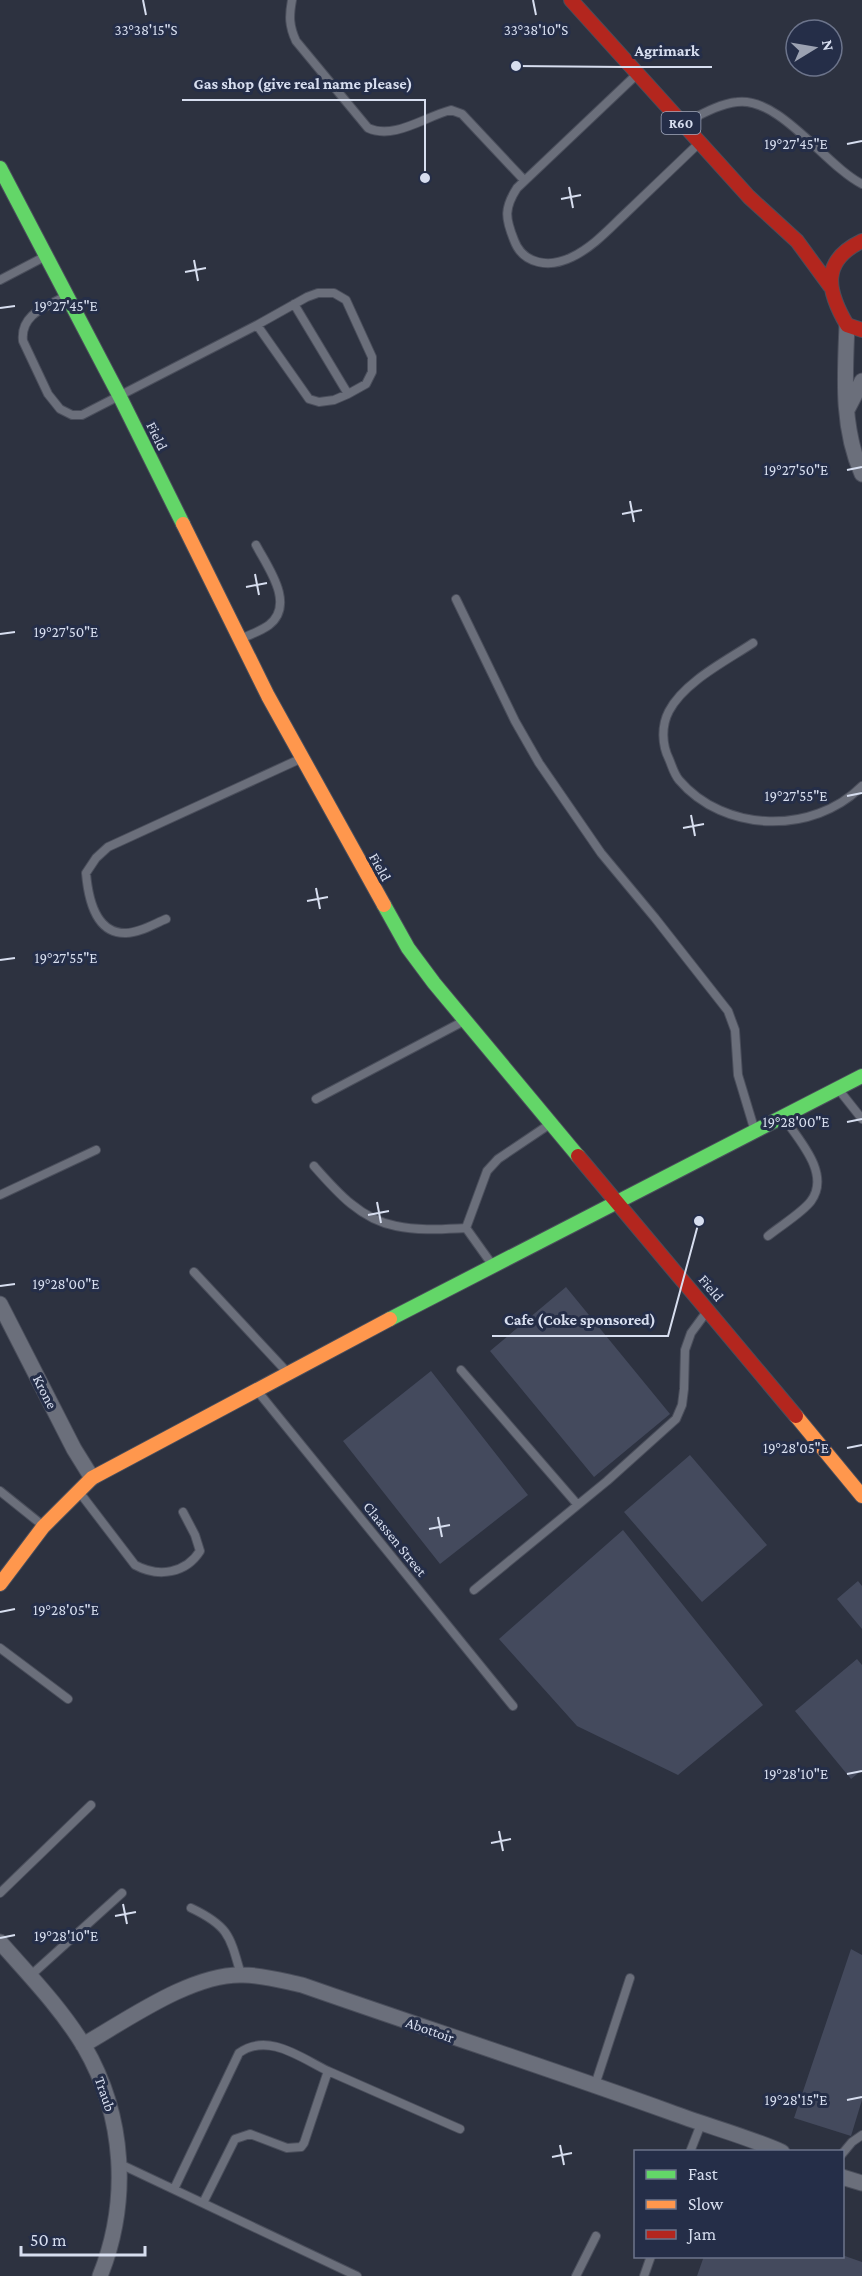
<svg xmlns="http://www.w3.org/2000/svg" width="862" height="2276" viewBox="0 0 862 2276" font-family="'Crimson Pro',serif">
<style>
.building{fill:#444a5d}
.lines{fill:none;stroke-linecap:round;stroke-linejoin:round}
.lane-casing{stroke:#4a4e5b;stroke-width:10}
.street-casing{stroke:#4a4e5b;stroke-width:17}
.fast-casing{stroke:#4a4e5b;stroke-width:16}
.slow-casing{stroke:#4a4e5b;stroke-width:16}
.jam-casing{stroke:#4a4e5b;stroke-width:16}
.lane{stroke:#6b6f7b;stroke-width:8}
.street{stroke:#6b6f7b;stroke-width:15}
.fast{stroke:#63d668;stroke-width:14}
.slow{stroke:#ff974d;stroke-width:14}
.jam{stroke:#b3261e;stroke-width:14}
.ticks{fill:none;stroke:#d7deef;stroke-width:2}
.labels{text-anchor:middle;stroke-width:6;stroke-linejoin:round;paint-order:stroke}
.shield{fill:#252e48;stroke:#a2a9bd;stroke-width:1.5}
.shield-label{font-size:14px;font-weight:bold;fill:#d7deef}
.street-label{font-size:15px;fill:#d7deef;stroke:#252e48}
.ticks-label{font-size:15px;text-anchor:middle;fill:#d7deef;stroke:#252e48;stroke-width:6;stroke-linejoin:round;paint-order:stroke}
.leader{fill:none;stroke:#d7deef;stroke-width:2}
.callout-dot{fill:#d7deef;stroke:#252e48;stroke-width:2}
.callout-label{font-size:16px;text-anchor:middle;font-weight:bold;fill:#d7deef;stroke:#252e48;stroke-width:6;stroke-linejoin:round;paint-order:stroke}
</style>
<rect width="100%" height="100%" fill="#2d3240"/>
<path class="building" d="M566,1287L670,1414L594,1477L490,1351Z
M431,1371L528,1495L440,1564L343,1441Z
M690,1455L767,1545L702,1602L624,1512Z
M623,1530L763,1705L678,1775L577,1726L499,1639Z
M858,1581L862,1586V1629L837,1599Z
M857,1659L862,1665V1770L851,1779L795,1711Z
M851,1949L862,1955V2100L851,2136L794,2118Z
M842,2255L862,2262V2276H697L704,2256Z"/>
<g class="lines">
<defs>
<path id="lane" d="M292,0C289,16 289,26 296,41L368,128C394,140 424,117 451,110L462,114L524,180
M633,78L517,188C504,208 505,218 514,240C523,265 550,268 572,257C593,247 609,229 626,213C649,191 673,168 696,146
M686,122C702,114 719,104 737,102C779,96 826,166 862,184
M0,280L44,257
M64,297C45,307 20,315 23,341L48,394L60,409L72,415H82L257,325L307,297L318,293H334L346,300L372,357V372L366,384L348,394L334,400L319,402L309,399L257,325
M294,304L348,394
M456,599L515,721L539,763L601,853L655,918L728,1011L735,1030L738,1075L754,1128
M243,638C251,634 261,631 269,625C296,604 267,566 256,545
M753,643C726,661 684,682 669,711C661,726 662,745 669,759C672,766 674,774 679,780C724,833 813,835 862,786
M166,919C154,924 139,933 126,933C95,934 88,896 86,873L96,858L108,847L300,759
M839,1090L862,1119
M316,1099L464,1021
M314,1166C336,1191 361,1220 396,1226C419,1231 443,1229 466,1228
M0,1195L96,1150
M768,1236C780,1226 802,1213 811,1201C831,1174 799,1140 784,1118
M491,1263L466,1228L487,1171L498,1159L550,1124
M194,1272L287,1372
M461,1370L577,1504
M259,1393L513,1706
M0,1491L41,1524
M80,1493L135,1565C159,1578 186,1573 200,1551L195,1535L183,1512
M474,1590L607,1481L676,1419L682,1405L684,1389L685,1350L691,1333L705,1314
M0,1648L68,1699
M0,1893L91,1805
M191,1908C229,1926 230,1936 241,1975
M30,1976L122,1893
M595,2085L630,1978
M690,2152L701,2124
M842,2154L852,2142L862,2135
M120,2164L357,2276
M174,2189L239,2053C268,2032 301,2058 328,2071
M203,2203L235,2139L250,2134L287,2148L301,2147L304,2143L328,2071L460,2129
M576,2276L596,2236
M644,2276L651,2256"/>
<path id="street" d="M847,325C845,375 841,427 862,474
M848,408L862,381
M0,1304L74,1449L92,1478
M0,1942C29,1975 61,2008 84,2046C125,2116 130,2201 100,2276
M83,2045C127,2020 192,1973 243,1975C263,1975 283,1981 302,1985C425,2028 548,2068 670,2112C707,2126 746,2136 782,2152
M842,2177L862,2183"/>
<path id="fast" d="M0,168L120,397L183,524
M384,905L408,948L434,983L578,1156
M390,1319L862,1076"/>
<path id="slow" d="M183,524L268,696L384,905
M796,1416L862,1496
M0,1584L43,1527L92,1478L390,1319"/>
<path id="jam" d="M571,0L749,197L797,241L830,286
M862,241C820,261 827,291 847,325L862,330
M578,1156L796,1416"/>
</defs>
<use href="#lane" class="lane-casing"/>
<use href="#street" class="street-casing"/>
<use href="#fast" class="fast-casing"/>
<use href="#slow" class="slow-casing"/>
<use href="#jam" class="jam-casing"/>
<use href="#lane" class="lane"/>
<use href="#street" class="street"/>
<use href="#fast" class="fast"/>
<use href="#slow" class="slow"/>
<use href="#jam" class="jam"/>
</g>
<path class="ticks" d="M143,0L146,15M533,0L536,15M847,144L862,141M569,187L573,208M561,199L581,195M194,260L198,281M185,272L206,268M0,308L15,306M847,470L862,467M630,501L634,522M622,514L642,510M255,574L259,595M246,587L267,583M0,634L15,632M847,796L862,793M691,815L695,836M683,828L704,824M316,888L320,909M307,901L328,897M0,960L15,958M847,1122L862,1119M377,1202L381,1223M368,1215L389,1211M0,1286L15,1284M847,1448L862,1445M438,1517L442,1537M429,1529L450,1525M0,1612L15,1609M847,1774L862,1771M499,1831L503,1851M491,1843L511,1839M123,1904L127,1924M115,1916L136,1912M0,1938L15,1935M847,2100L862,2097M560,2145L564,2165M552,2157L572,2153"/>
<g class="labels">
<rect class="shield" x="661.5" y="112" width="39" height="22" rx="4.5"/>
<g class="shield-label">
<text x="681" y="128">R60</text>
</g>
<g class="street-label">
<text transform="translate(157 436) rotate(64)" y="5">Field</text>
<text transform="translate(380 867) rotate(61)" y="5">Field</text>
<text transform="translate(711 1288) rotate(50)" y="5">Field</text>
<text transform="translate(45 1392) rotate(63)" y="5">Krone</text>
<text transform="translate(395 1539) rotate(51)" y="5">Claassen Street</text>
<text transform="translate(430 2030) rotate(19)" y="5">Abottoir</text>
<text transform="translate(105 2094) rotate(71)" y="5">Traub</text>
</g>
</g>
<g class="ticks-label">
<text x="146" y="35">33°38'15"S</text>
<text x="536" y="35">33°38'10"S</text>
<text x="796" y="149">19°27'45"E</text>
<text x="66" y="311">19°27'45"E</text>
<text x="796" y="475">19°27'50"E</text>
<text x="66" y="637">19°27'50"E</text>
<text x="796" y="801">19°27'55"E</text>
<text x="66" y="963">19°27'55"E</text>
<text x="796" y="1127">19°28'00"E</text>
<text x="66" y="1289">19°28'00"E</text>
<text x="796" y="1453">19°28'05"E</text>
<text x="66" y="1615">19°28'05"E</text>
<text x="796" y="1779">19°28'10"E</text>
<text x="66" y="1941">19°28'10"E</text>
<text x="796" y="2105">19°28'15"E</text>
</g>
<path class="leader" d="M516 66L623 67H712M425 178L425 100H182M699 1221L668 1336H492"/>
<g class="callout-dot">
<circle cx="516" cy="66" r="6"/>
<circle cx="425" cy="178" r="6"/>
<circle cx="699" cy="1221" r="6"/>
</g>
<g class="callout-label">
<text x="667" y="56">Agrimark</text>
<text x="303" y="89">Gas shop (give real name please)</text>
<text x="580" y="1325">Cafe (Coke sponsored)</text>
</g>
<rect x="634" y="2150" width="210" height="108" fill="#252e48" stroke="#6c748b" stroke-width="1.5"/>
<rect x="646" y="2170" width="30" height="9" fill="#63d668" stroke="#6c748b" stroke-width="1.5"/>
<text x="688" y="2180" font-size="18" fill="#d7deef">Fast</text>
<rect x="646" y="2200" width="30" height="9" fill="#ff974d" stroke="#6c748b" stroke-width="1.5"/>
<text x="688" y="2210" font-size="18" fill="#d7deef">Slow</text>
<rect x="646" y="2230" width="30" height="9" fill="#b3261e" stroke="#6c748b" stroke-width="1.5"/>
<text x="688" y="2240" font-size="18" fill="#d7deef">Jam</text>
<g transform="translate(814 48) rotate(79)"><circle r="28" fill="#252e48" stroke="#6c748b" stroke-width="1.5"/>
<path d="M0-4.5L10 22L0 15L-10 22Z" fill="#9ca2b2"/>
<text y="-9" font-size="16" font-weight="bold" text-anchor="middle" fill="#d7deef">N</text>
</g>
<path d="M21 2246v9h124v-9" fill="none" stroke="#d7deef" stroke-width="3"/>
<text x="30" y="2246" font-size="18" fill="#d7deef" stroke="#252e48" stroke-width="4.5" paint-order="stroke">50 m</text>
</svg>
